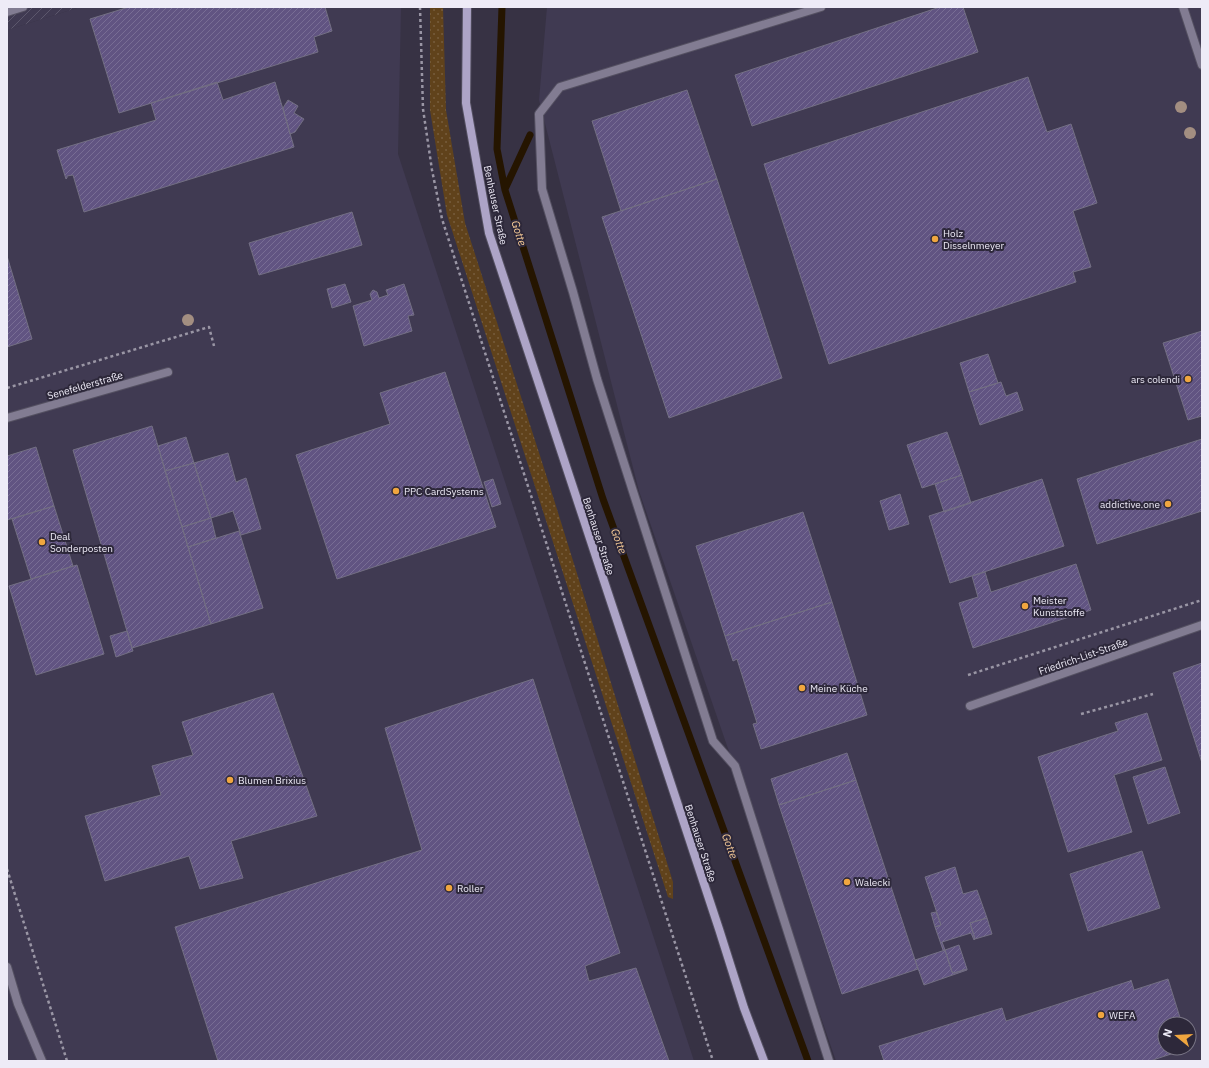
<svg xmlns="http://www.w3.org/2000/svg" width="1209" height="1068" viewBox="0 0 1209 1068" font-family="'IBM Plex Sans',sans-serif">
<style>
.built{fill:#403a52;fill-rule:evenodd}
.industrial{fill:url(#industrial-furrows)}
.grass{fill:url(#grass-dots)}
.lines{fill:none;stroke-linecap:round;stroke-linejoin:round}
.stream{stroke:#251500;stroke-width:7}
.building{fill:url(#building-hatch);stroke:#736f83}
.service-casing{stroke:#545061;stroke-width:10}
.minor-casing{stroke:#545061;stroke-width:10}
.secondary-casing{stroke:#545061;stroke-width:10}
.path{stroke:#9a96a5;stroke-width:2.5;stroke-dasharray:3 3;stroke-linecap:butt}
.service{stroke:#827c92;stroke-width:8}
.minor{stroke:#827c92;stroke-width:8}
.secondary{stroke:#ada4c7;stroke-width:8}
.tree{fill:#a38e81}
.poi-dot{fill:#f0a63f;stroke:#2d283a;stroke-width:1.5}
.labels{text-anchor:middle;stroke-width:4;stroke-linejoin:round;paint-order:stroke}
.street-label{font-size:10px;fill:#eeebf7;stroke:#2d283a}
.poi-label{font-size:10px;fill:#eeebf7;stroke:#2d283a;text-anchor:start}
.water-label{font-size:11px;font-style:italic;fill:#f8cc98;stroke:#2d283a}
</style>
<defs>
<pattern id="industrial-furrows" width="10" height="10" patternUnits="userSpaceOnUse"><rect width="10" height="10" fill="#403a52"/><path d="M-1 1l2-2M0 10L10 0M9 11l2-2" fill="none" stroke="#5c576c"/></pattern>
<pattern id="grass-dots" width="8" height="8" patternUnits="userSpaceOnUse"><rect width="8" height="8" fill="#60421b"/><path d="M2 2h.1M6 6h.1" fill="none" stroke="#775d3d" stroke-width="1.8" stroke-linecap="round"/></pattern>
<pattern id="building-hatch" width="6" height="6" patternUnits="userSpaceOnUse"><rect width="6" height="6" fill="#615482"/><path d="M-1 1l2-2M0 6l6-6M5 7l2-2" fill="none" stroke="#786d94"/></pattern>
</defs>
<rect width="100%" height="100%" fill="#373244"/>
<path class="built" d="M80,7H401L398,154L694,1061H7V30Z
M547,7H1202V1061H836L639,491L539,100ZM1165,1024H1189V1048H1165Z"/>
<path class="industrial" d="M7,7H80L7,30Z"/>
<path class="grass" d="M430,7H443L446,110L465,223L551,490L673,882V899L668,897L447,215L430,110Z"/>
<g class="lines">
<path class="stream" d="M502,7L497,149L505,190L603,499L808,1061
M505,189L530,135"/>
</g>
<path class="building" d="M129,7H325L332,31L314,37L318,52L119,113L90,19Z
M940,7H963L978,52L752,126L735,75Z
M1028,77L1047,132L1071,124L1097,203L1073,211L1091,267L1073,272L1076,282L829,364L764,164Z
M217,82L223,100L275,82L294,147L84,212L73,175L67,176V178L66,179L57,150L156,120L151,103Z
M687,90L717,179L621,211L592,121Z
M288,100L298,106L294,113L304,119L295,132L290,134L283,108Z
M717,179L782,378L669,418L602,217Z
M352,212L362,245L259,275L249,243Z
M7,256L32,339L7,347Z
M345,284L351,302L332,308L327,289Z
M404,284L414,315L408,316L412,331L364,346L353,306L372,300L370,294L373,290L377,292L379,298L388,295L386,290Z
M1202,331V416L1188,420L1163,343Z
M988,354L998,383L969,392L960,363Z
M445,372L496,527L337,579L296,455L390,424L380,393Z
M1001,382L1006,396L1017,392L1023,410L980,425L969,392Z
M152,426L211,624L132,648L73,450Z
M947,432L962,475L922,488L907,445Z
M186,437L194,463L165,471L158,446Z
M1202,439V511L1097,544L1077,479Z
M36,447L54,506L7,520V456Z
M228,453L236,482L246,478L261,529L241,535L233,511L211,518L194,463Z
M194,463L211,518L182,527L165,471Z
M962,475L971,503L944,512L935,484Z
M493,479L501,504L492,507L484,482Z
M1042,479L1064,546L950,583L929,516Z
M900,494L909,524L889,530L880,501Z
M54,506L73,566L31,579L12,519Z
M803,512L832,602L725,636L696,546Z
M211,518L216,538L188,547L182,527Z
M239,531L263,608L211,624L188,547Z
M1076,564L1091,610L973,648L959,603L978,597L972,576L985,572L991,592Z
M77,565L104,654L36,675L9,586Z
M832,602L867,715L761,749L753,724L757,723L737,659L733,661L725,636Z
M127,631L133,651L116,657L110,636Z
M1202,663V763L1173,673Z
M533,679L620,953L585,966L589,981L636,968L669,1061H218L175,927L422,850L385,728Z
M273,693L317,816L231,841L243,878L200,889L189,856L105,881L85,816L161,795L152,766L193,755L182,722Z
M1147,713L1162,760L1114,775L1132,832L1068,852L1038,757L1118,731L1115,723Z
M847,753L856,780L779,805L771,779Z
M1165,767L1180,813L1148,824L1133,777Z
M856,780L918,969L842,994L779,805Z
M1142,851L1160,908L1088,931L1070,874Z
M955,867L963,894L977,890L987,918L970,923L975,939L974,940L971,933L942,942L945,950H943L935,927L941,925L925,877Z
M936,912L941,925L935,927L931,913Z
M987,918L992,934L975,939L970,923Z
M959,945L967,969L954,973L952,972L945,950Z
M945,950L952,972L954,973L967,969V970L924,985L915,960Z
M1168,979L1182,1024H1165V1048H1189V1047V1048L1150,1061H884L879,1046L1002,1008L1006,1021L1130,981L1131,980L1134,990Z"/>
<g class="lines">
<defs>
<path id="service" d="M821,7L560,87L539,114L542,189L573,292L597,379L713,741L735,766L829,1061
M7,12L23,7"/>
<path id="minor" d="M1183,7L1202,65
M7,418L168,372
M970,706L1202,625
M7,967L18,1004L42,1061"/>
<path id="secondary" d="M467,7L466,103L489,233L719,929L744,1008L764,1061"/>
</defs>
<use href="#service" class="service-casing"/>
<use href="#minor" class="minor-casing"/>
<use href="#secondary" class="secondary-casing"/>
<path class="path" d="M420,7L423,109L432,170L442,219L713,1061
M7,388L209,327L214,346
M968,675L1202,600
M1081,714L1153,694
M7,869L67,1061"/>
<use href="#service" class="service"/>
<use href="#minor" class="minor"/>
<use href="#secondary" class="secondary"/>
</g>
<g class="tree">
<circle cx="1181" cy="107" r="6"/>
<circle cx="1190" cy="133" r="6"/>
<circle cx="188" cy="320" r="6"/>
</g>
<g class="poi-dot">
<circle cx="935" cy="239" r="4"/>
<circle cx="1188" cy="379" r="4"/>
<circle cx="396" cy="491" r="4"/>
<circle cx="1168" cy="504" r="4"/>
<circle cx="42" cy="542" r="4"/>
<circle cx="1025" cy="606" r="4"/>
<circle cx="802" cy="688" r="4"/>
<circle cx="230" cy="780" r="4"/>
<circle cx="847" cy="882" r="4"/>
<circle cx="449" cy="888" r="4"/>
<circle cx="1101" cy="1015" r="4"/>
</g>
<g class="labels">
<g class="street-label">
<text transform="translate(496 205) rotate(78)" y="4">Benhauser Straße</text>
<text transform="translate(85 385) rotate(-16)" y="4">Senefelderstraße</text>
<text transform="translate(599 536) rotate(72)" y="4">Benhauser Straße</text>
<text transform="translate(1083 656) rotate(-19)" y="4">Friedrich-List-Straße</text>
<text transform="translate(701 843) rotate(72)" y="4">Benhauser Straße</text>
</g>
<g class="poi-label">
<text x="943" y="237">Holz<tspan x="943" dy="12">Disselnmeyer</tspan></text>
<text x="1180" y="383" text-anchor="end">ars colendi</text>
<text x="404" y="495">PPC CardSystems</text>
<text x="1160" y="508" text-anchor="end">addictive.one</text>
<text x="50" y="540">Deal<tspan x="50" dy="12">Sonderposten</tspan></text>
<text x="1033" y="604">Meister<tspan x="1033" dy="12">Kunststoffe</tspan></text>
<text x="810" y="692">Meine Küche</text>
<text x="238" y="784">Blumen Brixius</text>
<text x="855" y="886">Walecki</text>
<text x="457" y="892">Roller</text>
<text x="1109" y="1019">WEFA</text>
</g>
<g class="water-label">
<text transform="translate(519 233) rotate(72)" y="4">Gotte</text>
<text transform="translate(619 541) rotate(70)" y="4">Gotte</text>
<text transform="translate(730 846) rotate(70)" y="4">Gotte</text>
</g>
</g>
<rect width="1209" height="1068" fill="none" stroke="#eeebf7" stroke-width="16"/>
<g transform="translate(1177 1036) rotate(288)"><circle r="19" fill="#2d283a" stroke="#7a7686"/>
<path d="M0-3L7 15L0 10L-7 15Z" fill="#f0a63f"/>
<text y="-6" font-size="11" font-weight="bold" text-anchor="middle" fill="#eeebf7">N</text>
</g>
</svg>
